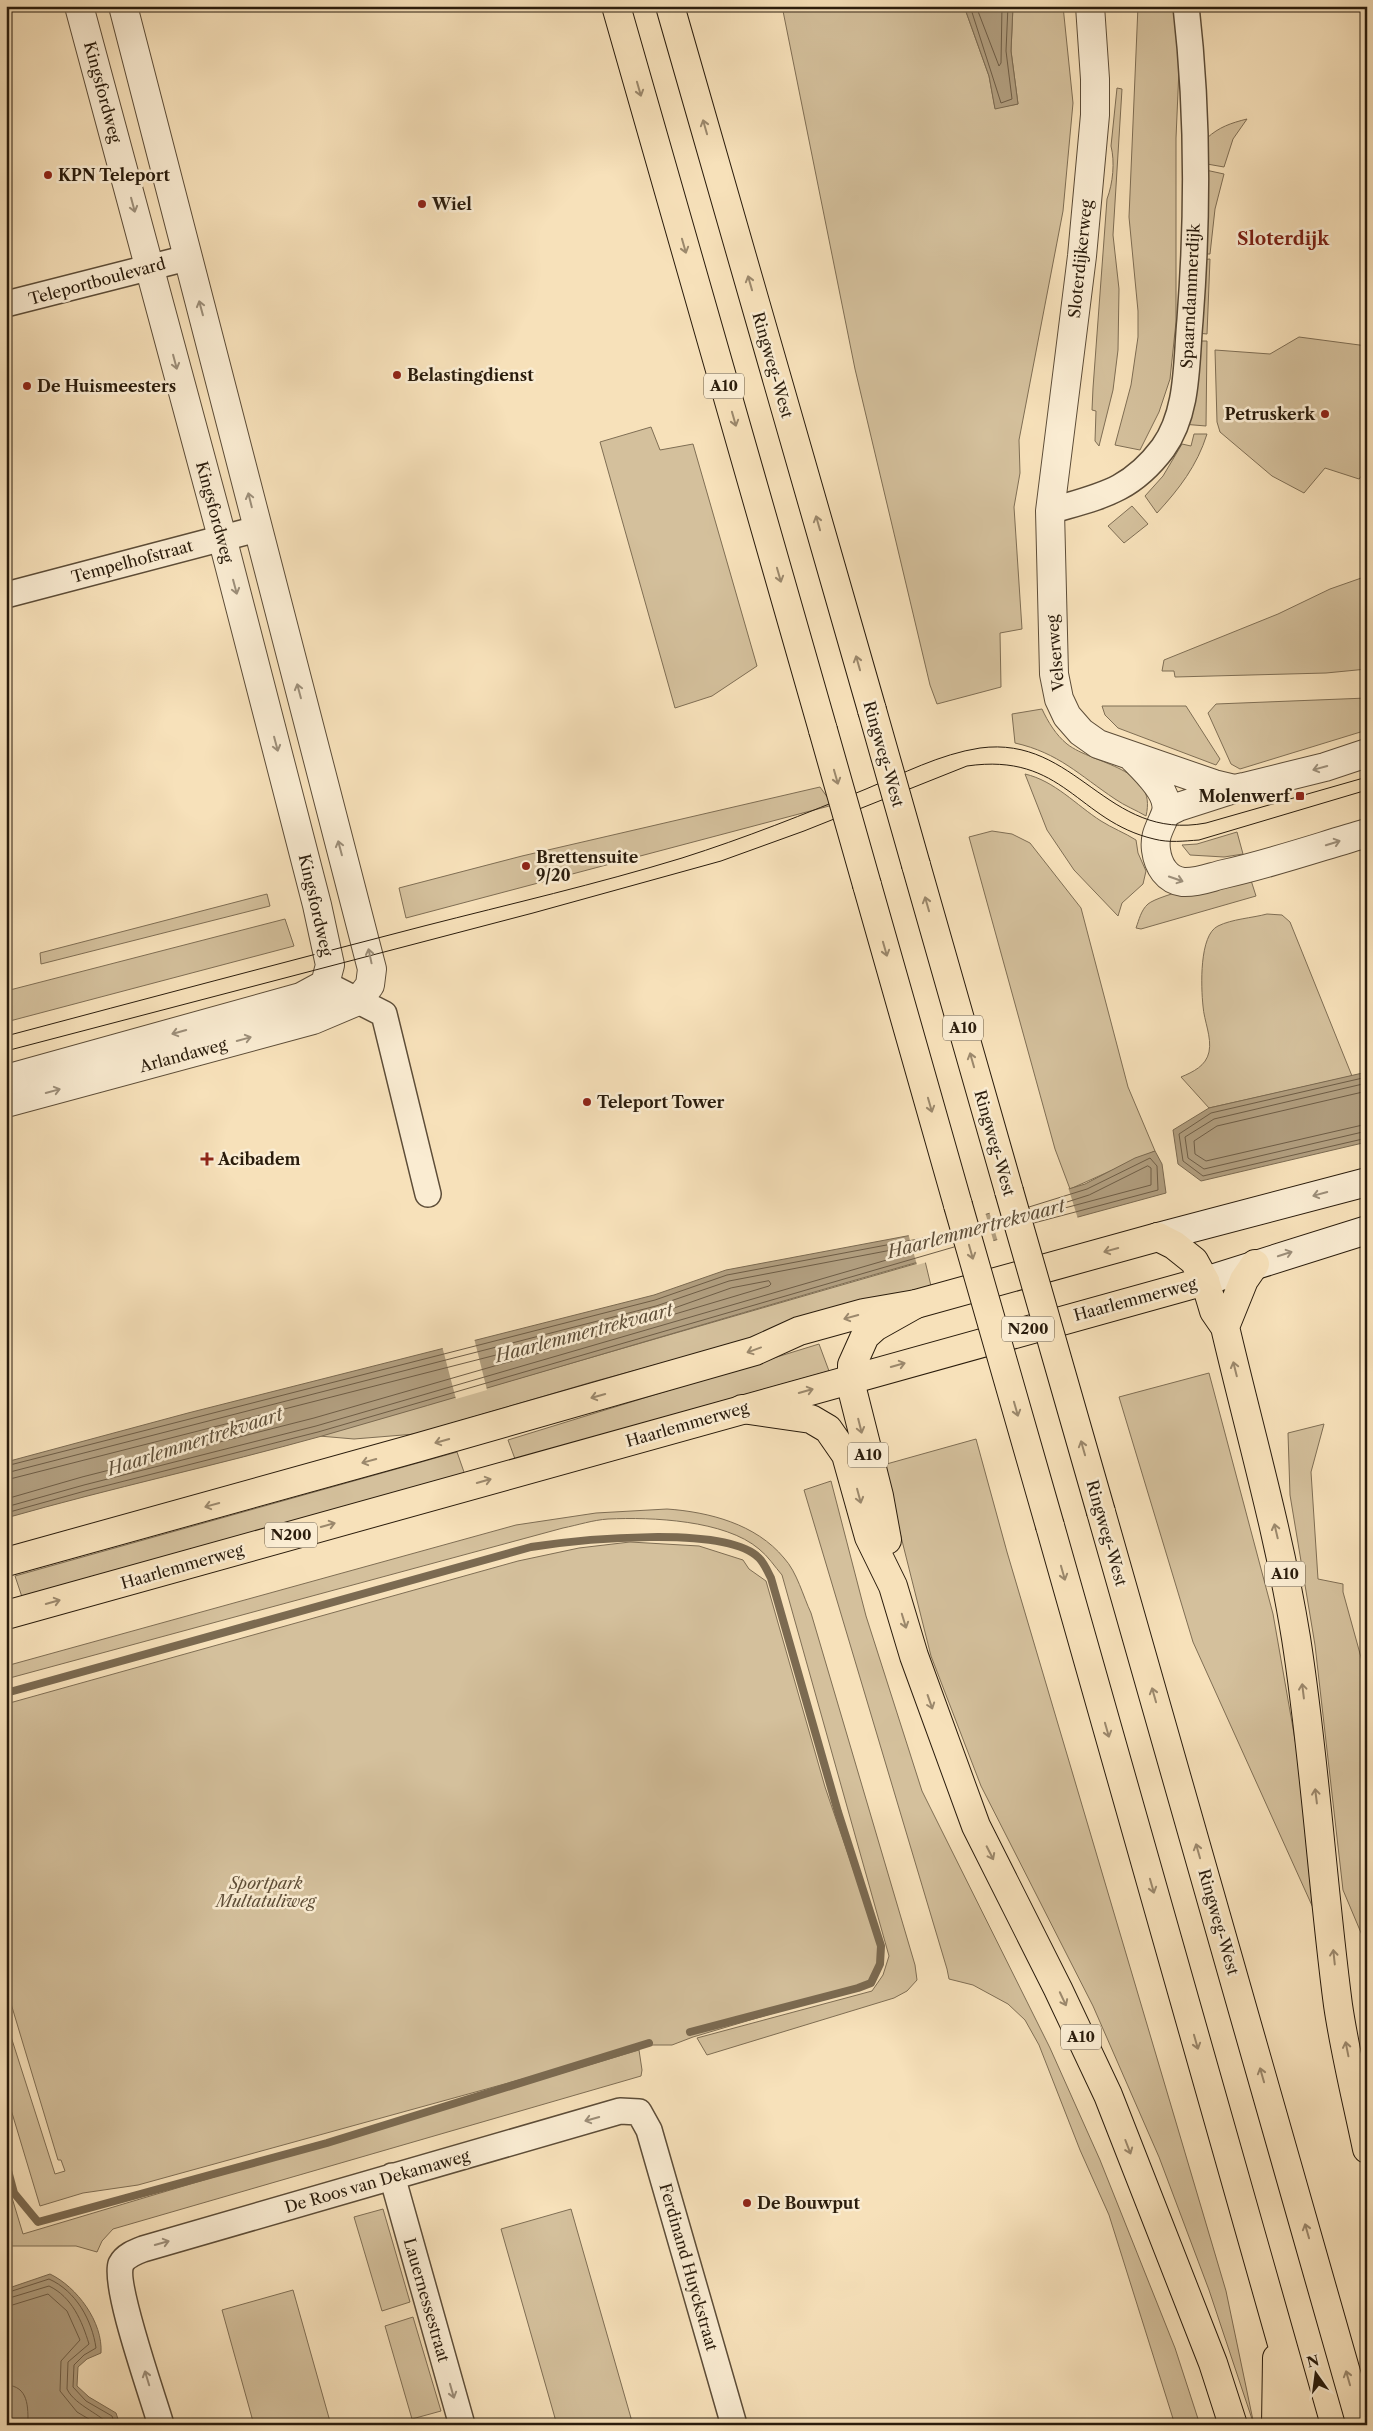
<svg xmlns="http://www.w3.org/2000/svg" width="1373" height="2431" viewBox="0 0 1373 2431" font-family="'Libre Caslon Text',serif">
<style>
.green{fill:#d4c09c;stroke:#7f6e54}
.water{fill:#b19e7f;stroke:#7b6a51}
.pier{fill:#f7e1ba}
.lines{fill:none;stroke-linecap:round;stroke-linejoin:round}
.shore{stroke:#6e5d46;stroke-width:1}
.stream{stroke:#7b6a51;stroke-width:8}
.minor-casing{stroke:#5d4d38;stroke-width:28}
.tertiary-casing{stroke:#5d4d38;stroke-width:30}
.secondary-casing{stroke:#2a1c0c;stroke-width:30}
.primary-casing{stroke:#2a1c0c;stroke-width:30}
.motorway-casing{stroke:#2a1c0c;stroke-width:30}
.minor{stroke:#faecd2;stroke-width:25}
.tertiary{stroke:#faecd2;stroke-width:28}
.secondary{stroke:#faecd2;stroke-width:28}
.primary{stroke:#f7e1ba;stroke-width:28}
.motorway{stroke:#f7e1ba;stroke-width:28}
.tram{stroke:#2a1c0c;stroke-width:1}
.motorway-bridge-casing{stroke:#2a1c0c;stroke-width:30;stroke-linecap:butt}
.motorway-bridge{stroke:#f7e1ba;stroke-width:28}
.oneway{stroke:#9b886c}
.oneway2{stroke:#9c8e79}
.poi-dot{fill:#8f2418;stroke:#faecd2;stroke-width:2}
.labels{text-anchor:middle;stroke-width:5;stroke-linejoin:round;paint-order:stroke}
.shield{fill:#faecd2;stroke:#685a47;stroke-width:1}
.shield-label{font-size:15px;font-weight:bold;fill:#2a1c0c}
.street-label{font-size:16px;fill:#2a1c0c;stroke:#faecd2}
.poi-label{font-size:16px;font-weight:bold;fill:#2a1c0c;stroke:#faecd2;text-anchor:start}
.park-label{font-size:16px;font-style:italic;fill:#5d4d37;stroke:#faecd2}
.neighbourhood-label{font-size:18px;font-weight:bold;fill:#7a1f14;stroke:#faecd2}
.water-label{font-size:18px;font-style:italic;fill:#60503a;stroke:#faecd2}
</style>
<rect width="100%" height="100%" fill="#f7e1ba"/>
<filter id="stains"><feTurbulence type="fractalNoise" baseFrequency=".004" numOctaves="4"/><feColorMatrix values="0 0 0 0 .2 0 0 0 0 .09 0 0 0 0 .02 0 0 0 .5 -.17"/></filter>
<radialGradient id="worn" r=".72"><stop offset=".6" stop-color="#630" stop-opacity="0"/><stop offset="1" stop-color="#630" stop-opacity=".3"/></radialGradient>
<path class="green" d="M782,6H964L989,76L995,108L1018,104L1011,51L1013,6H1063L1073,103L1063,211L1019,440L1020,473L1014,507L1022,629L1000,633L1001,687L937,704L930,685L855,369Z
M1138,6H1172L1180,46L1176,138V322L1170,379L1159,412L1140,450L1115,445L1131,385L1138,337V311L1129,217Z
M1117,88L1122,89L1113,235L1119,289L1118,350L1113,390L1099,446L1095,441L1096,411L1092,410L1093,388L1107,199C1113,183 1115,162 1111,146Z
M1247,119L1233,139L1224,167L1207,164V138C1219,127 1231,123 1247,119Z
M1201,169L1224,174L1215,209L1210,254H1200Z
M1210,259L1207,334L1197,333L1200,260Z
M1299,337L1367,346V469L1359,479L1325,468L1304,493L1272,476L1220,432L1217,422L1215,350L1270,354Z
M1197,341H1207L1206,426L1182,424Z
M651,427L660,450L693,444L757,666L712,696L675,708L600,442Z
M1194,434H1207C1197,466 1179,489 1157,513L1145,496L1163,476L1182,444L1191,446Z
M1132,506L1148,524L1124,543L1108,526Z
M1367,576V669L1326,673L1175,677L1174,671H1162L1164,660L1278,614L1330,589Z
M1367,698V730L1240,769L1231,764L1208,713L1216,704Z
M1102,706H1186L1220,759L1216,765L1118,728L1105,715Z
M1042,709C1048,722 1056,735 1067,744C1094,765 1158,767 1146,816C1136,810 1125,806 1115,799C1079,775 1059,753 1015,743L1012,714Z
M1025,774C1055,781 1076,805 1101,821C1112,828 1125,833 1136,840L1138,853L1146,871L1143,884L1122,903L1118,916L1074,870L1047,830Z
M820,787L833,805L406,918L399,888L522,856Z
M992,831L1012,834L1030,843L1081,908L1128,1087L1155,1151L1070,1189L1055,1149L969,837Z
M1237,832L1243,854L1224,857L1190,855L1182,845L1197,844Z
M1249,874L1256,896L1141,929L1136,928C1139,920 1141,910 1148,904C1160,894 1229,879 1249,874Z
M267,894L270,906L41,964L40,953Z
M1267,914L1282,915L1290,922L1352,1076L1209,1108L1181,1077C1193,1072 1206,1066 1209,1052C1212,1037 1204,1021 1203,1006C1201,987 1199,935 1218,926C1232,919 1252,918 1267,914Z
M285,919L294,946L6,1022V991Z
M925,1261L932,1290L592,1382L415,1434L354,1439L319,1436Z
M819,1344L829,1371L515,1459L508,1440Z
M1209,1373L1273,1614L1301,1774L1314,1910L1193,1642L1119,1397Z
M1324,1424L1311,1472L1318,1579L1343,1584V1592L1367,1679V1947L1343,1890L1315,1645L1290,1495L1288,1433Z
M976,1439L1007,1552L1226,2291L1254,2425L1209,2290L1159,2157L1093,2006L981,1786L931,1656L883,1465Z
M457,1452L465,1475L22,1597L15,1576Z
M831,1481L866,1616L922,1791L1050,2048L1100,2160L1175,2348L1200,2425H1175L1109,2215L1080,2150L1039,2045L1025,2020L1008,2004L973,1985L949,1979L947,1969L804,1490Z
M667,1509C709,1512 756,1524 784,1558C797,1572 803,1596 811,1613L915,1965L917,1980L907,1991L894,1998L707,2055L697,2038L872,1991L883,1975L889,1956L782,1575C775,1567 768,1556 759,1549C725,1520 652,1517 608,1519C593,1520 578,1525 563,1528L6,1679V1666L516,1525L596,1513Z
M630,1542L699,1546L743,1560L749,1569L766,1581L825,1787L883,1956L876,1978L858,1988L693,2037L672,2045H646L138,2185L83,2193L40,2206L6,2093V2021L55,2174L65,2171L61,2160H58L6,1987V1704L518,1561L579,1548Z
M639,2050L642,2070L641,2076L113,2229L102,2241L97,2252L76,2246H11L6,2243V2178L23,2234Z
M383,2209L410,2302L382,2311L354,2217Z
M571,2209L633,2425H557L501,2229Z
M293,2290L331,2425H254L222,2310Z
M413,2317L441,2411L412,2419L385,2326Z"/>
<path class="water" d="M964,6H1013L1011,51L1018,104L995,109L989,76Z
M1367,1072V1142L1201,1181L1178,1164L1173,1130L1209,1108Z
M1155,1151L1162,1164L1166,1193C883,1269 604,1355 322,1436C218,1465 111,1488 6,1518V1462L188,1413L654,1295L726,1270L928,1232L1085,1184L1135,1158Z
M50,2274C77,2287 103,2322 101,2353L87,2359L78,2367L77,2386L89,2397L116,2413L120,2425H10L6,2360V2289Z"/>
<path class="pier" d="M1068,1187L1078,1219L998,1242L989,1211Z
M985,1212L994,1243L917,1265L908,1233Z
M474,1338L487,1390L456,1399L442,1346Z"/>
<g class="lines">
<path class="shore" d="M970,6L1001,103L1012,99L1006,51L1008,6
M976,6L999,66L1001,63L1002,6
M1367,1077L1211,1113L1179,1134L1183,1161L1203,1176L1367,1138
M1367,1083L1214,1119L1185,1137L1188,1158L1204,1169L1367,1131
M1367,1091L1217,1126L1194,1141L1195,1154L1206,1161L1367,1124
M1148,1166L1151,1168V1185L1046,1213L1043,1212L1045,1209L1089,1195Z
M1029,1207L1087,1189L1150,1158L1157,1166L1158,1190L1034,1223
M769,1281L771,1284L769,1286L665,1317L661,1315L663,1312L731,1288Z
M6,1466L655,1300L727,1275L929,1237L950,1231
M6,1473L656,1306L729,1281L923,1244L925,1246L921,1250L316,1426L84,1485L6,1507
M6,1480L653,1315L656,1317L654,1320L314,1418L82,1477L6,1499
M6,1513L85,1491L318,1432L954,1247
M6,2293L49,2279C76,2291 92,2320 96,2348L84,2355L74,2365L73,2387L86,2401L112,2416L115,2425
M6,2299L49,2286C72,2297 82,2321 89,2344L68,2362L67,2389C75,2406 105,2416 108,2425
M6,2307L48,2294L67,2311L80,2340L61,2361L60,2391L77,2412L99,2425
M6,2385C29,2386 28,2407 28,2425"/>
<path class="stream" d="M6,1693L531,1547C577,1540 725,1524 759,1558C764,1563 768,1572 771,1578L838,1812L881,1946L880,1964L871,1983L858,1988L690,2032
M6,2163L14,2193L38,2222L327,2143L649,2043"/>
<defs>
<path id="minor" d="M6,304L187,258
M1050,511C1100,496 1130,492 1163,448C1189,412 1186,362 1190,320C1198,216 1198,110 1186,6
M6,595L257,529
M325,984L384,1014L428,1194
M392,2176L462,2425
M161,2425C153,2397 113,2285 121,2264C125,2256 135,2252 143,2249L620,2111L639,2112L649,2130L734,2425"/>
<path id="tertiary" d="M1090,6L1095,79V115L1082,256L1050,511L1054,674L1059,699L1067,716L1081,732L1098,744L1214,784L1235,789L1244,787L1325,767L1367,753
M1133,758C1145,770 1173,796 1165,815C1160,828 1154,835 1156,850C1158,866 1167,880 1183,882C1197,883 1211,877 1224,874C1273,863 1319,847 1367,833
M1166,813L1178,807L1234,789
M6,1079L301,997L325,984L330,965L317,905L222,537L79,6
M6,1103L313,1020L358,1001L370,985L372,969L123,6"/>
<path id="secondary" d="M1158,1237L1367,1182
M1205,1281L1367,1230"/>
<path id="primary" d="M6,1562L416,1448L755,1351L799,1331L864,1313L916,1304L1158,1237
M6,1615L1205,1281"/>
<path id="motorway" d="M616,6L823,730
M670,6L872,710
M916,865L1009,1191
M867,885L958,1205
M1158,1237L1174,1245L1194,1261L1205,1281L1214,1311L1225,1327C1249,1430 1279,1532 1296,1638C1315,1759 1322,1883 1338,2005C1345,2053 1357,2101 1367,2149
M1225,1327L1244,1280L1255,1264
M742,1409L811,1419L828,1429L846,1455L869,1537L893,1586L914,1656L976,1826L1058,1989L1108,2095L1213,2363L1233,2425
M1101,1512L1361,2425
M1050,1526L1305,2425
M887,1540L879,1496L852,1389V1365L865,1336L875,1327L916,1304
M1276,2425L1277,2358"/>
</defs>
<use href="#minor" class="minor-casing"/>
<use href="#tertiary" class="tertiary-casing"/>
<use href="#secondary" class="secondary-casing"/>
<use href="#primary" class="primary-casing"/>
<use href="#motorway" class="motorway-casing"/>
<use href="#minor" class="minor"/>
<use href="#tertiary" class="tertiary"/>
<use href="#secondary" class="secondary"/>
<use href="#primary" class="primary"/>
<use href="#motorway" class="motorway"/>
<path class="tram" d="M6,1036C145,999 285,962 424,926C510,904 597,884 682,858C745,838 805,814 866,789C902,774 940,754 980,748C1077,735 1106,842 1206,823L1367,777
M6,1051L533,913L721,861L804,831L967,766C1064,752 1077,821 1154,839C1169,843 1184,841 1199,840L1367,790"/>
<defs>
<path id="motorway-bridge" d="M872,710L916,865
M823,730L867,885
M1009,1191L1101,1512
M958,1205L1050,1526"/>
</defs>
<use href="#motorway-bridge" class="motorway-bridge-casing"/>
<use href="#motorway-bridge" class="motorway-bridge"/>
</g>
<defs><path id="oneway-shaft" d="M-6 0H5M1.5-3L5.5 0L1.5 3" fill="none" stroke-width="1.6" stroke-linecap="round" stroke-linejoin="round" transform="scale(1.25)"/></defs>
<g class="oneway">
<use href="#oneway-shaft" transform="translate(639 89) rotate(74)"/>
<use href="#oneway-shaft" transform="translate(705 127) rotate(-106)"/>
<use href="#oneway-shaft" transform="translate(684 246) rotate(74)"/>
<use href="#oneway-shaft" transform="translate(750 283) rotate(-106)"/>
<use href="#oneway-shaft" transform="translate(734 419) rotate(74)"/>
<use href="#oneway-shaft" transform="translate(818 523) rotate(-106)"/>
<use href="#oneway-shaft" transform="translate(779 575) rotate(74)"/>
<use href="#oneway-shaft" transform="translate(858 663) rotate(-106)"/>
<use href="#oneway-shaft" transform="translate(836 777) rotate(74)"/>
<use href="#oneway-shaft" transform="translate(927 904) rotate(-106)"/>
<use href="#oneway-shaft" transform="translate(885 949) rotate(74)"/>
<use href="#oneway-shaft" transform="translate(972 1060) rotate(-106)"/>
<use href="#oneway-shaft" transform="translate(930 1105) rotate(74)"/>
<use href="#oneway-shaft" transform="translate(1111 1250) rotate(165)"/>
<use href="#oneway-shaft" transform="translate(971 1252) rotate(74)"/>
<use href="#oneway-shaft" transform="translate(851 1317) rotate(165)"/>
<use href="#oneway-shaft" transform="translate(754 1350) rotate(160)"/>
<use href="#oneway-shaft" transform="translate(898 1365) rotate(-16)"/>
<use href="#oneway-shaft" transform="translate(1235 1369) rotate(-104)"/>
<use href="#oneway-shaft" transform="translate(806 1391) rotate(-16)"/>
<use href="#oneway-shaft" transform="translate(598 1396) rotate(164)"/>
<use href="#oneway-shaft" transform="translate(1016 1409) rotate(74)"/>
<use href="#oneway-shaft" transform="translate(860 1426) rotate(76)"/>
<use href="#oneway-shaft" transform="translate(442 1441) rotate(164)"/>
<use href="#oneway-shaft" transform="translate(1083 1448) rotate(-106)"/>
<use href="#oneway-shaft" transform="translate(369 1461) rotate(165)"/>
<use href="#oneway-shaft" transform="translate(484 1481) rotate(-16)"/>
<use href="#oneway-shaft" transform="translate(859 1496) rotate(75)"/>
<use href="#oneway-shaft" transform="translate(212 1505) rotate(165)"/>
<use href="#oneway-shaft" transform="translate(328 1525) rotate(-16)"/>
<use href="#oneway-shaft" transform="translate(1276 1531) rotate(-103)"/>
<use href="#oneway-shaft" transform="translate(1063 1573) rotate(74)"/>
<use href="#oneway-shaft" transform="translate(53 1602) rotate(-16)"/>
<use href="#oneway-shaft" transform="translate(904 1621) rotate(73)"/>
<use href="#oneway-shaft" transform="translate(1303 1691) rotate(-97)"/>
<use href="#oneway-shaft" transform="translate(1154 1695) rotate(-106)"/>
<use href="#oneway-shaft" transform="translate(930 1702) rotate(71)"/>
<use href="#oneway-shaft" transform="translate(1107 1730) rotate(74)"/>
<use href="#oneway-shaft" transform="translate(1316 1796) rotate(-97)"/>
<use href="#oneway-shaft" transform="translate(1198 1851) rotate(-106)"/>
<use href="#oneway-shaft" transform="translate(990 1853) rotate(63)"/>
<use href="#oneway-shaft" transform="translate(1152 1886) rotate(74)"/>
<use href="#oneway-shaft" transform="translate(1334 1957) rotate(-96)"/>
<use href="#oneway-shaft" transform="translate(1063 1999) rotate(65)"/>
<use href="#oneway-shaft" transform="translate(1196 2042) rotate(74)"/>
<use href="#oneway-shaft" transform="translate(1347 2049) rotate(-101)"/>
<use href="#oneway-shaft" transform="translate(1262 2075) rotate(-106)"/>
<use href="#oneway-shaft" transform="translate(1128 2147) rotate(69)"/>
<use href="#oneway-shaft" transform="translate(1307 2231) rotate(-106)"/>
<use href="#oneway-shaft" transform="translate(1348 2378) rotate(-106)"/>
</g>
<g class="oneway2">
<use href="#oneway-shaft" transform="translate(133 205) rotate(75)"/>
<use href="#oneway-shaft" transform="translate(201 308) rotate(-105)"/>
<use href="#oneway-shaft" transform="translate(175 362) rotate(75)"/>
<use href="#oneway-shaft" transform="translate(250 500) rotate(-104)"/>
<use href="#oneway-shaft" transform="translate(235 587) rotate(75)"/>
<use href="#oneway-shaft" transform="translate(299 691) rotate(-105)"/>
<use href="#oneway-shaft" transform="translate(276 744) rotate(75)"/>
<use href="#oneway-shaft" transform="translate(1320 768) rotate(165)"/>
<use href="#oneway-shaft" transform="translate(1333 843) rotate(-17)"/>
<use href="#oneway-shaft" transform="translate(340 848) rotate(-105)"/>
<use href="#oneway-shaft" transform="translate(1176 879) rotate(19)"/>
<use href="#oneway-shaft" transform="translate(370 956) rotate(-102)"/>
<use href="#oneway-shaft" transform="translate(179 1032) rotate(164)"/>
<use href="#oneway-shaft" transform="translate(244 1039) rotate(-15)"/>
<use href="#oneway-shaft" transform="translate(53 1091) rotate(-15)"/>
<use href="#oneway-shaft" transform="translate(1320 1194) rotate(165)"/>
<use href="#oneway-shaft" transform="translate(1285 1254) rotate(-18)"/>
<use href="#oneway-shaft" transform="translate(592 2119) rotate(164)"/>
<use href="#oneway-shaft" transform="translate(162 2243) rotate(-16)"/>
<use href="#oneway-shaft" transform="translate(147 2378) rotate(-107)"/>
<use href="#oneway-shaft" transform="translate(452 2391) rotate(74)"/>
</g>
<g class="poi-dot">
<circle cx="48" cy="175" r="5"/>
<circle cx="422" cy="204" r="5"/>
<circle cx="397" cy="375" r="5"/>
<circle cx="27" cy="386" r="5"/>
<circle cx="1325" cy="414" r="5"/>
<rect x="1295" y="791" width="10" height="10" rx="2.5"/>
<circle cx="526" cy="866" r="5"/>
<circle cx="587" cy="1102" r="5"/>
<path d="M204.5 1151.5h5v5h5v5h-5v5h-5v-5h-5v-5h5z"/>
<circle cx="747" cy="2203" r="5"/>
</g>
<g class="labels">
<g class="shield">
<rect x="704" y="373.5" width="40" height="25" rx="4"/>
<rect x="943" y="1015.5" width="40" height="25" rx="4"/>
<rect x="1002" y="1316.5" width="52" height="25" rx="4"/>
<rect x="848" y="1442.5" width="40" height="25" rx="4"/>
<rect x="265" y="1522.5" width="52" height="25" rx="4"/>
<rect x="1265" y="1561.5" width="40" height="25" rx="4"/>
<rect x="1061" y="2024.5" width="40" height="25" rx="4"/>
</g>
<g class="shield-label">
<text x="724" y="391">A10</text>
<text x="963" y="1033">A10</text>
<text x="1028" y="1334">N200</text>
<text x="868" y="1460">A10</text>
<text x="291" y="1540">N200</text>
<text x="1285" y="1579">A10</text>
<text x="1081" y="2042">A10</text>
</g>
<g class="street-label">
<text transform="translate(103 92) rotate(75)" y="6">Kingsfordweg</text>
<text transform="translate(1080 259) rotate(-84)" y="6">Sloterdijkerweg</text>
<text transform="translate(97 281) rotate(-15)" y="6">Teleportboulevard</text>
<text transform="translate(1190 296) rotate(-87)" y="6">Spaarndammerdijk</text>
<text transform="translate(773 365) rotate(74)" y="6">Ringweg-West</text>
<text transform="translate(215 512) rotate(75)" y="6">Kingsfordweg</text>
<text transform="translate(132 561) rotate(-15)" y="6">Tempelhofstraat</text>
<text transform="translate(1055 653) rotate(-95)" y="6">Velserweg</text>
<text transform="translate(884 754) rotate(74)" y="6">Ringweg-West</text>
<text transform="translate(316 905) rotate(77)" y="6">Kingsfordweg</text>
<text transform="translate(183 1055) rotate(-15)" y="6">Arlandaweg</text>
<text transform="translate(995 1143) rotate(74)" y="6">Ringweg-West</text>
<text transform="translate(1135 1299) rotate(-15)" y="6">Haarlemmerweg</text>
<text transform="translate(687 1424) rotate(-16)" y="6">Haarlemmerweg</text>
<text transform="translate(1107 1533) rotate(74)" y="6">Ringweg-West</text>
<text transform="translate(182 1566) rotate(-16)" y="6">Haarlemmerweg</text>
<text transform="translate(1219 1922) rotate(74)" y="6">Ringweg-West</text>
<text transform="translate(377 2181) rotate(-16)" y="6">De Roos van Dekamaweg</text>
<text transform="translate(689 2267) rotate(74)" y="6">Ferdinand Huyckstraat</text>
<text transform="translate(427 2300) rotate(74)" y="6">Lauernessestraat</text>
</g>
<g class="poi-label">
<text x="58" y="181">KPN Teleport</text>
<text x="432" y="210">Wiel</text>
<text x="407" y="381">Belastingdienst</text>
<text x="37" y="392">De Huismeesters</text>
<text x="1315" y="420" text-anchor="end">Petruskerk</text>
<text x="1290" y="802" text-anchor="end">Molenwerf</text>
<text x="536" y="863">Brettensuite<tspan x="536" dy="18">9/20</tspan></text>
<text x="597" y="1108">Teleport Tower</text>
<text x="218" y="1165">Acibadem</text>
<text x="757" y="2209">De Bouwput</text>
</g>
<g class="park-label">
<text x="266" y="1889">Sportpark<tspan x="266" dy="18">Multatuliweg</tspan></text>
</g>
<g class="neighbourhood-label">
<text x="1283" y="245">Sloterdijk</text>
</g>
<g class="water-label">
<text transform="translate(976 1229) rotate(-15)" y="6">Haarlemmertrekvaart</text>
<text transform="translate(584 1333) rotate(-15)" y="6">Haarlemmertrekvaart</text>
<text transform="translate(195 1442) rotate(-18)" y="6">Haarlemmertrekvaart</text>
</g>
</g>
<rect width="1373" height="2431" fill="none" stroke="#f7e1ba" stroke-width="25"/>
<rect x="8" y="8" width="1358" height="2416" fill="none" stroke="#2a1c0c" stroke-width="2.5"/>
<rect x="12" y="12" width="1348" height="2406" fill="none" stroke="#2a1c0c"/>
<g transform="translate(1316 2374) rotate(346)" stroke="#faecd2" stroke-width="4" paint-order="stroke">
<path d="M0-4L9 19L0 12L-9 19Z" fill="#2a1c0c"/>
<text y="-8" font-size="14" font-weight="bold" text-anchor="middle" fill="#2a1c0c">N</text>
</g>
<rect width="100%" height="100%" filter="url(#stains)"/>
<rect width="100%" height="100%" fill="url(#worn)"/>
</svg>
